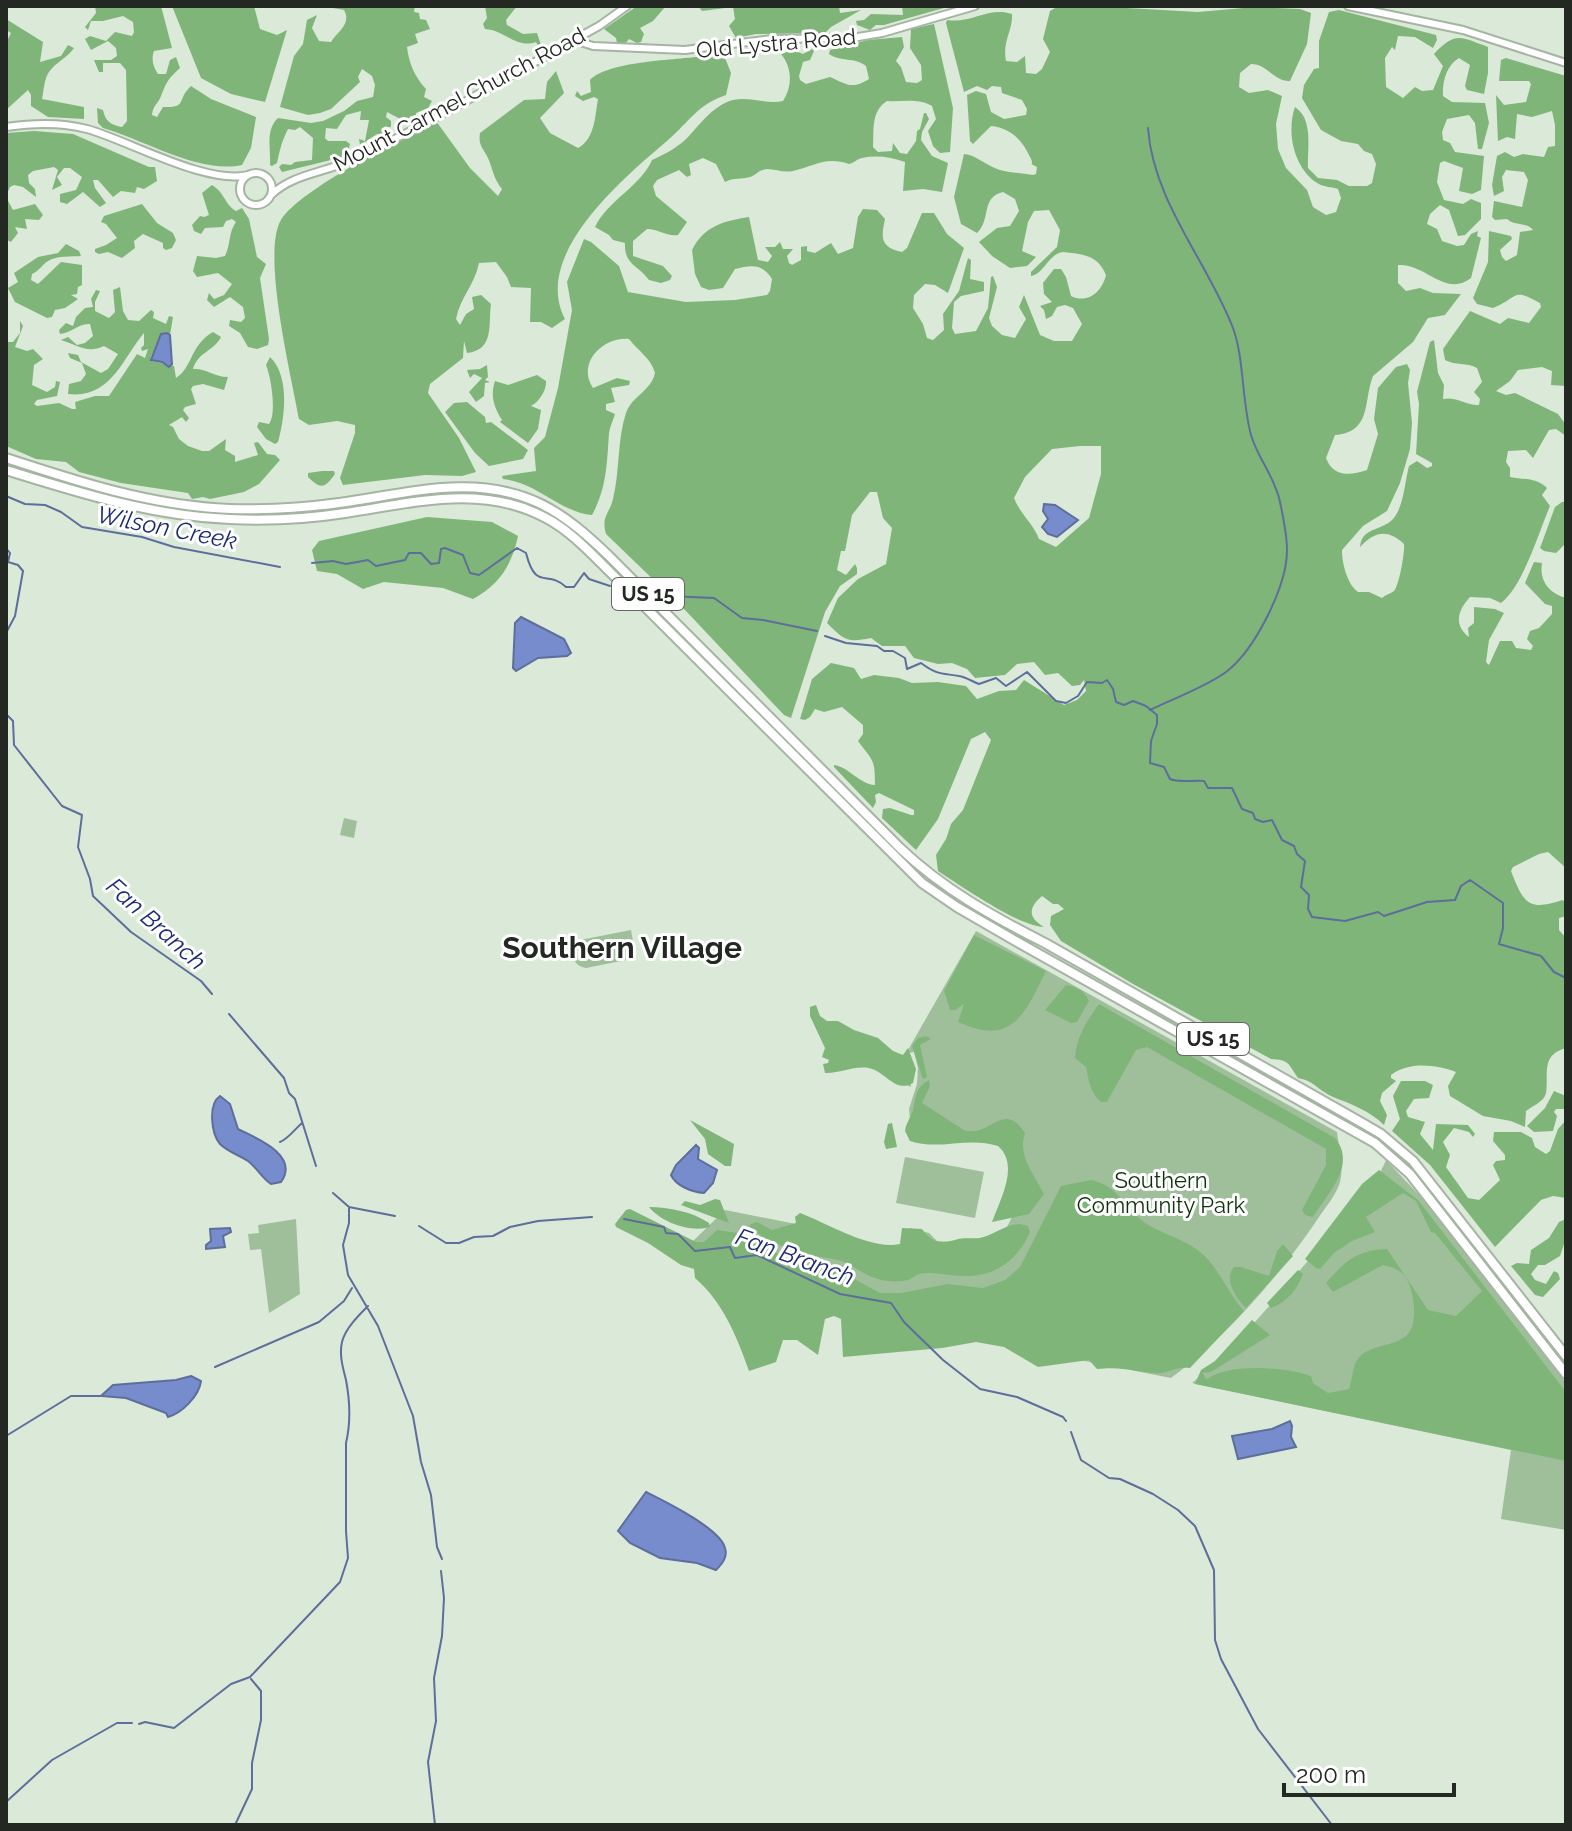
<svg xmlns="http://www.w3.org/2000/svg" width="1572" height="1831" viewBox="0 0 1572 1831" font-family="Raleway,sans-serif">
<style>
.green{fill:#9fbf9b}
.forest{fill:#80b57a;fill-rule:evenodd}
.water{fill:#778ccd;stroke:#5e6e9a;stroke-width:2}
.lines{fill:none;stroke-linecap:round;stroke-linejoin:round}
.stream{stroke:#5e6e9a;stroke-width:2}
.secondary-casing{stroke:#a5b4a3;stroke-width:10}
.highway-casing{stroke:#a5b4a3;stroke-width:12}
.secondary{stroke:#fff;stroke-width:6}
.highway{stroke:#fff;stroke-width:8}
.labels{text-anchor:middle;stroke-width:6;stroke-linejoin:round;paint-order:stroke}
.shield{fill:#fff;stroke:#656864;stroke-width:2}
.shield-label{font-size:20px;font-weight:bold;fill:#232822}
.street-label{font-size:22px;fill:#232822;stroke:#fff}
.park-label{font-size:22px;fill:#0e330b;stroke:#fff}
.water-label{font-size:24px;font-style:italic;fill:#1c2a75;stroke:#fff}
.district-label{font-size:30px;font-weight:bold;fill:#232822;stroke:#fff}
</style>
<rect width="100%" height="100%" fill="#dae9d8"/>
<path class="green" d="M344,818L357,821L354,838L340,835Z
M631,930L636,958L586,968C576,966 571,959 573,949L580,940Z
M976,931L1337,1132C1339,1148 1344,1166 1340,1182C1337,1193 1328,1204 1321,1214C1282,1273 1228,1336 1171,1378L1034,1351L691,1243L725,1210L836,1232L897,1251L910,1228L929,1233L937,1241C959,1243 984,1239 1004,1233L1013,1215L1007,1140L911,1129L909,1109L917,1084L918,1068L914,1052L909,1053L911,1087L892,1078Z
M905,1157L984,1172L975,1218L896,1203Z
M1386,1160L1421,1197L1566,1383V1530L1501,1519L1511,1450L1192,1383C1239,1345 1279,1294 1319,1248C1343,1220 1372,1194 1386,1160Z
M296,1219L300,1294L269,1313L261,1249L250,1250L248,1234L259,1233L258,1225Z"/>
<path class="forest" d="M95,6H161L172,48L154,51C151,60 153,66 158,74H166L170,60L176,57L180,68C168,79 167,81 161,96C158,104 153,105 152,115L157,117L163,107C188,108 176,100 191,86L211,99L256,117L251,148L242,165C198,174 145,140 103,128L98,123L97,108L103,110C105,121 111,125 122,127L127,121L126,70L120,63H103V72H99L94,60H111L117,56L116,48L108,41L91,50L85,39L90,36L106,41L115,32L132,36L134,32L133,22L123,16L103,21H91L88,30L85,27L96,13Z
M172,6H254L260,29L277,35L287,30L265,102L231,94L201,78Z
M322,6H415L414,12L419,13L420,19L426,20L430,29L415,34L418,43L407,47C409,64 415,77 426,89L424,97L432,101L428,108L416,113V117L410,116L408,123L387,112L386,117L391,121V127H387L382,136L377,134L365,142L363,146L360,145L359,139L365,141L369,120H360L361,111L346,115L337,129L326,128L325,138L328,141H346L350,144L347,156L282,172L279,167L282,164L291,165L295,162L312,160L313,138L300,127L295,130L288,129C282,141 280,149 277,163L272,166L270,165C271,149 265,130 278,118L311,123L323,121L344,111L357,101L373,97L375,85L372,76L362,69L358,77L360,82L331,109L320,113L308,115L280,107L294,56L303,44L307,20L317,15L312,28L319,41L331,42C337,32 352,24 344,10Z
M485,6H517L506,20L507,25L523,34L537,33L541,45L539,47L536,42C517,49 504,30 485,29L483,24L487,18Z
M637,6H666L653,21L640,28L644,34L641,42L637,43L629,39L625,44L617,43L616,38L604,29Z
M698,6H839L840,13L861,10L831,27L825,33L756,34L736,38L729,26L735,19L733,7L702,11Z
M902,6H951L884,25H876L870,30L857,25L856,21L864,20L871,14L903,15Z
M1091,6L1198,12L1255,7L1300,9L1311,13L1307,44L1290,81C1275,82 1267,64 1251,64L1240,73L1239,87L1249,93L1268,90L1282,96L1276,124L1278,149L1286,168L1307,190L1313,207L1326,215L1336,212L1341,198L1338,189C1332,187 1324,187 1319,184C1294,170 1286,132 1295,107C1314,120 1307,148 1308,168L1318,178L1337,180L1349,186H1367L1372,183L1376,164L1372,154L1364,151L1358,144L1341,141L1321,130L1302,98L1304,85L1314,69L1319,68V41L1329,12L1339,10L1436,35L1437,40L1433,48L1415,37L1398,36L1395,50L1392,47L1385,58L1386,87L1403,98L1415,87L1422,91L1433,90L1443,66L1434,54C1456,31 1460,37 1488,47V73L1484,94L1467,90L1465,86L1470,65L1459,58C1447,65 1442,81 1443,96L1452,102L1485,103L1489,123L1482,149H1478L1475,123L1469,115L1447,119L1442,132L1443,140L1450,143L1455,152L1484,156L1481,190L1472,194L1459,191L1463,168L1444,161L1440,163L1437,182L1444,200L1463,204L1471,199L1481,203V219L1465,235L1458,236L1449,210L1440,205L1430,214L1427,224L1437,229L1442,241L1457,246L1464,245L1471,234L1478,231L1477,236L1481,238L1471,278C1446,298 1425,263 1398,265V283L1406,291L1420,288L1433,293L1461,294L1445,315L1428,318L1413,342L1373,376C1363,402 1372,432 1335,435L1326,458C1333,477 1350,476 1367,470L1378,434L1374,419L1378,388L1396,367L1407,364L1410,370L1408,383L1412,423L1410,449L1400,483L1387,511L1363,526L1342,550C1342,563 1347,584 1358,592H1369L1382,598C1385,595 1390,594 1394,591C1399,586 1405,552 1404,544C1388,529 1375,531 1360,547C1362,525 1386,532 1396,515C1404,502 1405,481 1409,466L1417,461L1427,468L1432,466V463L1416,454L1419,404L1417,392L1430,342L1434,340L1438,373L1444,385L1443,399C1456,396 1467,406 1479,405L1480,399L1474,392L1482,382L1477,368C1467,362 1456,366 1445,360L1443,349L1470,311L1500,324L1508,318L1529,323L1541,307L1540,303C1511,287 1520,297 1493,308L1477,304L1473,298L1488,262L1489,231L1511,236L1512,239L1500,250L1502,257L1506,261L1517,255L1520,232L1533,230C1527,222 1514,226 1507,219L1495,220L1492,217L1494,201L1522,207L1528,180L1524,172L1506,170L1502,177L1504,191L1494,196L1492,185L1497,156L1505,152L1514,157L1523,154L1544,157L1548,147L1555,146V125L1552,111L1532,117L1517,114L1515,139L1507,137L1498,141L1496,95L1504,105L1526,102L1531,84L1529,81H1499L1501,60L1506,58L1566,76V247L1564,257L1566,270V386L1551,385L1552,371L1542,367L1518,370L1510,381L1496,391L1506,395L1515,393L1558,414L1566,425V436L1556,429L1549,430L1533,458L1526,450L1508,451L1506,462L1510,468V477C1523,480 1536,477 1547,488L1542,495L1550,506C1538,534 1523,586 1501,603L1490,598L1470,597C1458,610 1453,625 1469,637L1468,628L1474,623V607L1495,609L1504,613L1489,640L1486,662L1489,665L1500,641H1512L1516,648L1531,650L1533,646L1527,639L1530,631L1539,628L1552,614V606L1545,604L1525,583L1534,562L1542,563C1539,581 1549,593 1566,598V868L1548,852L1539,854L1513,867L1511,871C1523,902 1528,912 1562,900L1566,902V916L1559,918V930L1566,938V1048C1540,1055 1549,1075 1546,1093C1544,1102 1532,1106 1526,1111L1525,1127L1511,1121L1483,1116L1450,1096L1448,1086L1456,1072C1436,1065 1410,1061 1391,1075V1078L1396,1081L1382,1093L1380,1101L1387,1115L1384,1125C1370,1111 1351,1104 1333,1097C1319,1091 1313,1080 1298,1078C1288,1063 1289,1060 1271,1059L1133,984L1061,941L1050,925L1051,916L1064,909L1058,904H1053L1042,896C1028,908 1028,918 1044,927C1020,927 961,886 938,871L936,855L946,839L951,824L963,810L991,740L985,732L971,739L938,819L916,850L882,818L883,809L890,808L911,815H914V810L879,793L875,795L876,802L873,808L834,767V765C849,767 859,784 875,785C875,759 873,761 858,741L863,734V725L842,707L824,712L815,709L810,717L805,720L800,719L812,679L831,663L854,668L861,679L874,675L899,678L912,683L938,682L966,686L977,699L999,691L1016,690L1024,680L1064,705L1077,700L1086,691L1084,680L1080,685L1072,686L1058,673L1045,675L1034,662L1017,664L1005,675L975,678L967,669L952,663L938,664L914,658L905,646H882L871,638C847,643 844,640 827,623L838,598L858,579L886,564L892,528L883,518L877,492H870L852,515L845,551H841L837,570L846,575L855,564L857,568V574L840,586L825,612L791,718L784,715L686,611L606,534C601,516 609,515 613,499C620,471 617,440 626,413C632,396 651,391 655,373C651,358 638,351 629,339C604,336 576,363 593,388L617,378L630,381L629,385L611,388L615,402L606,404V410L615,414C613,421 610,426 609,433C607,462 607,488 592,515C562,513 536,482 503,479L502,476L536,471L534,448L545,437L558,388L572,310L567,282L584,239L591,242L619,266L628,292L686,302L735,300L767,295L770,291L772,279C762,263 751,265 735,269L723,288L709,290L701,287L695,274L692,250C704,226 724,221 749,217L758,260L768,262L772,256L765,247H775L780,242L783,249H793L787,256L789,263L792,265L801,260V247L807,246V251L815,253L831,243L838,254L853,248L858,217L863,209L877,210L885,219C881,238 880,247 902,252L907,248L922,213H934L947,234L964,248L948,293L935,285L925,284L914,295L913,308L923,324L927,338L933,340L944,330L943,314L959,291L968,258L971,260L970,279L984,282V291L961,296L954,302L952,328L955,334L976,331L988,308L991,277L993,276L997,287L989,318L992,326L1002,335L1015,338L1026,319L1019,307L1024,295L1040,335L1054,341H1072L1082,324L1073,308L1065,305L1057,307L1052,316L1046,319L1044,310L1040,306L1052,302L1044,294L1043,283L1054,269H1061L1066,277L1071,296C1088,304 1102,292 1106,275C1099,258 1088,255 1072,253C1067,253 1064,251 1059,253C1048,257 1043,274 1031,276V272L1057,247L1060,230L1049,210L1034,211L1028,222L1022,251L1036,257L1027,266L1010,268L992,256L979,242L997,228L1010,226L1019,211L1015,199L1003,192C980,198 992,218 977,233L961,224L954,197L964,154C976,155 987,166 1000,170C1011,173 1022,173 1033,175L1036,174L1037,167C1026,161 1036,168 1030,157C1022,140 1011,128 991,126L973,144L970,141L967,95L976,91L986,94L991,112L1004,119L1026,115L1027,109L1022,100L1002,93L1001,87L992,86L987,90L977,86L964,92L946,23L947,20C971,24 989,6 1012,14C1013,31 1002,41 1006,61L1017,62L1025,56L1026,73L1036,74L1042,69L1050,52L1043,39L1050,11L1057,7ZM1080,446H1101V474L1089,518L1056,547L1039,539C1033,523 1020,514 1014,498L1025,477L1052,449Z
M6,19L43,42L40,62L61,56L68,45L74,48C68,57 56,62 49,72C44,79 44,90 42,99L84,107V119L48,117L31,106V95L28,90L6,110V43L11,33L6,30Z
M934,24L953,108L950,152L940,153L933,146L928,131L936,119L932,106C918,98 903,102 887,101C871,111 874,129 873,147L878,152L892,151L893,143L900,153L907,154L916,141L917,131L920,129L924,113H926L929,119L922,132L921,140L932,156L948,163L942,192L923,189L903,191L905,162C891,157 877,155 862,158C857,159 854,163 849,164C826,156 814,166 793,171C783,173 776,169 767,169C758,170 757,175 750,177C741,180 734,177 725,182L716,164L703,158L689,164L691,175L687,177L679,170L657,180L653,186L656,196L687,222L678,235C667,237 659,229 647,229L633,241V256L663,266L672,276L670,280L661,283L649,280C638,265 624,265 625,243L613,240L609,235L595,227C607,201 641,186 652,160C665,154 679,147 689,136C701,123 714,105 733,100C750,96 767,105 783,101C793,86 792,67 781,54L793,50L803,54L812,49L814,51L810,60L803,62L799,76L800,80L806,84L830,77C846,84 852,90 869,79L866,66C855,57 840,62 829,54L830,50L868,40L902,37L904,47L896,61L901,67L906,82L917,83L922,80L921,65L910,48L911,29Z
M704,56L725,58L731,73L726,95C697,105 690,121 668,140C625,177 531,254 565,319L552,328L541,322H530L531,288L511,287L507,277L496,262L479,263C475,284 460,298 456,319L460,325L466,314L474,309L472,297L481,295L491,304C488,324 495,350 467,353L464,341L463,358L430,384L428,393L459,438L476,472L462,476L425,475L343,485L340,478L355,433V425L337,421L309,425L299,419C292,378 261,253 281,220C300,189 401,140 436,121L470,168L498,196L502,189C493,178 493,169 488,158C483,148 478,145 480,133L524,100L545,99L547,82L556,71L564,93L540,118L550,133L578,148C595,139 595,116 598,99L594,97L583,101L575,96L577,91L581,96L591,92L590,80C608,61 676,60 704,56Z
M34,131L73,134L149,167H155L157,181L144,189L137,187L135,193L121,191L113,197L98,180H93L95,188L106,203L100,207L83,192L67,204L60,202V194L76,190L82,177L70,168H64L57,177L62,185L52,190L58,170L54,167L33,171L28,175L29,183L35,189L36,197L23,187L14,185L10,187L6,196V133Z
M212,185C225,193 225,205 236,211L242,208L249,219L257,257L266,264L260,278L269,339L268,345L257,349L248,347L240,333L229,326L230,320L241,322L245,318L243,307L230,297L214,307L207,300L209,293L214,299L224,295L232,284L218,273L197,277L193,271L197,256L216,258L225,256C231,244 228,233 236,222L232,219L226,221L223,227L205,228L201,234L194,231L192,225L200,216L204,217L209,215L202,193Z
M6,197L13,210L35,204L43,215L39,220L25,219L27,229L15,227L18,233L11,242L7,240L6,234Z
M142,204L157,223L173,233L176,240L172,248L166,250L163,248V243L143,234L134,241L135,248L122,258L108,252L99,254L95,252V249L106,245L117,238L106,224L101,222L104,216Z
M66,244L79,251L81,256C71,257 59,255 48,261C42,265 39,271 32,274L31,280L38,284L61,262L82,265V285L78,287L77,294L71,295L78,299L65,308L55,310L52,317L47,318L15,302L8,288L18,282L14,273L38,257L58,253Z
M120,287L123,311L128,320L139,321L151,310L154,312L153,318L166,324L169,316L173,317L170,335L167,333L161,334L151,357L152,361L174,366L176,378C193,367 190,345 213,332L221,337C214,351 198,352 193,369C206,368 214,377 228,377L224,390L203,384L193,386L191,389L196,404L185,407L183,410L189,418L186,422L182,417L169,425L173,427L179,439L188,446L202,451H209L226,439L225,450L235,456V462L258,455L254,443L258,442L267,454L275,455L280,460L259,484L244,492L210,499L203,497L192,499L188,493L121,483L79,472L66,462L36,459L6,446V342H13L20,333V321L23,326L15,347L27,351L33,349L43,359L34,365L32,385L47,392L55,387L56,381L60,382L57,396L37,400L34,404L37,406L59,403L72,409H76L75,402L95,396H109L137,354L145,358L148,349L142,351L141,348L144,345V333C122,359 111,399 68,394L69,384L81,381L86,374L82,363L70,358L68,353L78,355L81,362L101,373L108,369L118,354L104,346C87,354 78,345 61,340L68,337L77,345L85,343L93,336L90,324C78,323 72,333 60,334L59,330L66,323L73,326L76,317L85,308L93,307L91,299L96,290L100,291L95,302V311L109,318L115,312L113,290Z
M270,357C290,376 285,417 278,442L275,444L266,439L257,427L259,422L269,424C277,413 271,377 266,365Z
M487,365L488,377L485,380L490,382L485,383L484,396L476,402L469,392L482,378L474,374L470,378L467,370L480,369Z
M537,375L546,381C547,390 539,402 531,406L541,410L538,429L528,443L500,422L502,420C494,407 490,396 495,381L508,385Z
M467,402L485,417L486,423L491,422L528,450L523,459L489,466L475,453L445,412L454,403Z
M322,471H334L335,474C325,488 321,490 308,477V473Z
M1562,502H1566V543L1556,553L1544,551L1540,548L1555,507Z
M427,517L492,522L518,536C512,565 499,585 473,599L443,588L384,582L363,589L337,574L317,571L312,550L319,541Z
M974,935L1046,971C1025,1014 1012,1047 958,1022L964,1004L955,1010H950L944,991Z
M1066,985C1076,987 1085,990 1089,1001L1077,1022L1071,1023L1045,1010Z
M1099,1004L1335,1138C1357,1165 1328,1193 1313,1217L1305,1215L1302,1210L1326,1165V1149L1147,1047L1136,1050L1107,1102H1101C1090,1092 1089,1082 1086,1067L1075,1058C1076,1038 1087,1020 1099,1004Z
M816,1005L820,1016L827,1021H838L854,1030L878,1038L893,1051L903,1055L908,1048L916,1069L913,1083C896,1093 887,1074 872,1069C857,1064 840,1074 825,1073L823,1064L828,1063L829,1060L822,1057L825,1048L810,1016V1007Z
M926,1036L931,1039L920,1045L927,1077L923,1079L912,1046L918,1038Z
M929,1080L930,1086L922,1103L964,1130C989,1139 1003,1099 1025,1133C1017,1156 1035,1175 1044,1194L1029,1214L992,1222C1000,1200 1020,1165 998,1146C968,1136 939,1151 910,1141L905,1131C906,1123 911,1117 913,1110C916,1097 915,1088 929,1080Z
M1401,1081H1425L1433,1085L1429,1098L1414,1099L1406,1111L1408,1117L1425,1122L1420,1134L1433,1150L1436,1124L1468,1125L1475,1134L1473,1137L1469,1132L1454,1128L1443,1142L1450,1155L1446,1167L1468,1198L1479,1200L1500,1180L1493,1165L1496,1161L1505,1160V1155L1493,1141L1494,1132H1521L1532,1138L1535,1147L1546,1154L1550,1151L1558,1129L1566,1120V1198L1553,1196L1541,1200L1495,1247L1430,1165L1392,1131L1400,1119L1393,1096Z
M1554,1091L1566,1096V1109H1556L1554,1112L1557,1116L1553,1131L1534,1132L1527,1126L1545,1108Z
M690,1120L734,1144L731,1166H725L708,1154L705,1139Z
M892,1123L897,1147L886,1149L884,1142L888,1124Z
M1379,1170L1418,1200L1566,1392V1461L1195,1384L1201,1370L1215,1361L1252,1320L1270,1335L1211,1372L1203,1373L1205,1378L1207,1379C1230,1363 1286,1367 1311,1376L1313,1383L1328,1393L1349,1389C1352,1381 1353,1366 1357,1360C1369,1343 1393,1348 1407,1335C1419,1324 1414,1289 1405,1276C1399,1269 1391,1267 1383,1265L1333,1292L1326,1283C1345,1261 1357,1250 1387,1249L1428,1310L1456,1316L1482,1291L1435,1233L1431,1232L1416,1201L1403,1193L1366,1217L1375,1232L1352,1241L1334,1253L1320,1269L1316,1268L1305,1259L1362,1184Z
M1091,1180C1117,1186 1121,1201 1139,1218C1156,1233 1181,1237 1199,1251C1219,1267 1227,1292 1244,1311L1190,1368C1175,1366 1171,1373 1157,1373C1134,1372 1123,1366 1097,1369L1089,1360L1038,1367L1004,1347L976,1342L942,1348L843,1357L841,1319L834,1316L825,1319L818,1355L797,1340H783L776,1362L749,1371C737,1337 723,1302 695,1278L694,1269L681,1265L648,1243L616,1227L615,1224L626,1210L630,1209L696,1242H704L717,1230L738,1233L802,1266L834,1268L880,1293H901L948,1284L983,1288L1005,1280L1020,1267L1061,1186Z
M715,1199L720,1200L729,1223L681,1205L685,1201L700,1205Z
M649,1207C669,1207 693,1212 709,1223L710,1227C690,1233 661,1222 649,1207Z
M800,1213C829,1224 870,1250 900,1244L902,1228L922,1229C932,1243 940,1244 955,1240C963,1237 972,1239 980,1238C998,1234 1010,1219 1028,1226L1030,1232C1018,1260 994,1278 962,1276C949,1276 932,1271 919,1274C915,1275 912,1279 908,1280C900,1282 886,1282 878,1279C862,1275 849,1261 833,1259C809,1256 763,1244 749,1225L757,1222L772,1230L796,1223L795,1217Z
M1566,1219V1238L1560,1256L1545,1265H1538L1531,1274L1535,1280L1546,1284L1554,1271L1558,1273L1560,1279L1543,1297L1535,1295L1511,1266L1517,1263L1529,1264L1531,1250L1549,1238L1559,1222Z
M1283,1244L1293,1256L1246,1308C1236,1298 1223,1279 1234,1267H1241L1269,1276L1277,1251Z
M1298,1270L1303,1274C1297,1290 1287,1302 1271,1308L1267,1303Z"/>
<path class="water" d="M167,333L170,335L172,364L169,367L162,362L151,360L161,334Z
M1044,504L1055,505L1078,520L1057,537L1048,534L1042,527L1048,519L1043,511Z
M521,617L564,639L571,653L567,656L538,658L516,671L513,668L515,623Z
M220,1096L230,1104L238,1129C256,1138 300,1155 281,1182L271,1184C262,1178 257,1168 248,1161C239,1155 228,1152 220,1144C211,1133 208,1104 220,1096Z
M696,1145L699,1148L698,1159L717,1170L713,1183L704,1193C692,1192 676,1186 671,1175L676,1165Z
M230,1228L231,1232L223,1236L225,1247L206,1249V1245L211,1241L210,1229Z
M191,1376L201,1381C199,1396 182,1413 168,1417L166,1413L126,1398L101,1396L113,1385L176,1380Z
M1290,1421L1292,1426L1291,1437L1296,1447L1238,1459L1232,1436L1272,1429Z
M646,1492C664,1501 720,1528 725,1548C728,1557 722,1564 716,1570L697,1563L660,1558L630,1543L618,1531Z"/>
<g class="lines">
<path class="stream" d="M1148,128C1153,201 1207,261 1233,328C1244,357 1242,403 1251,435C1258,459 1275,477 1280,502C1283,516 1287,535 1287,550C1287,586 1255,650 1226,672C1204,688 1174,698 1150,710
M6,496L25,504L45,505L61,512L82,527L142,537L174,547L280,567
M6,548L10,553L8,562L18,565L23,571L15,616L6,633
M312,563L333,561L346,564L368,560L376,566L405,560L409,553H421L431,564L439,563L441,549L445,548L463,555L470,573L479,575L517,548L526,553C536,592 547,569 566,587H574L584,573L589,579L610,586
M668,596L714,598L742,618L763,620L817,631
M825,636L846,643L877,646L884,651H893L905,658L907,669L921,663C937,675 941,673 959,676C966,677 973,682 979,684L996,678L1006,686L1027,672L1056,701L1066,703L1078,696L1087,682L1102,683L1107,680L1113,689L1116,702L1124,705L1133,701L1146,706L1157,715V724L1151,741L1150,763L1164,767L1170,779C1179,783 1194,780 1204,781L1208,788H1232L1242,809L1253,813L1255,819L1263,822L1272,820L1282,840L1294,846L1297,854L1305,861L1301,887L1309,895L1308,909L1312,917L1345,921L1378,912L1384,916L1427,902L1455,900L1461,886L1470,880L1503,903V928L1499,944L1541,956L1554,972L1566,978
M6,714L13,721L14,745L62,806L82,815L78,847L90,879L93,896L131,932L201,981L212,994
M229,1014L284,1078L289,1093L295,1099L316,1166
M280,1142C288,1139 295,1129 302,1123
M333,1193L349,1207L395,1216
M349,1207V1223L343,1245L348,1275L378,1326L413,1416L421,1462L431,1495L437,1547L442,1559
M624,1219L664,1227L666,1233L678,1234L695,1251L730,1247L735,1258L757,1255L840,1294L891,1303L904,1322L943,1360L980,1389L1017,1397L1063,1417L1066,1421
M419,1226L446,1243H459L474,1237L493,1236L510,1227L538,1221L592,1217
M215,1367L319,1322L344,1301L352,1288
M1071,1432L1081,1460L1109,1478L1120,1479L1153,1494L1178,1510L1195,1526L1214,1570L1215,1640L1221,1659L1258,1729L1332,1825
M6,1436L71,1396H101
M139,1724L145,1722L174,1728L231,1684L250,1677L340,1582L348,1558L346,1531V1443C351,1422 350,1401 346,1380C343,1368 339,1355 342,1342C345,1329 358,1316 368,1306
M6,1802L52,1760L117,1723H132
M235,1825L252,1789V1763L261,1720V1691L251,1679
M435,1825L428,1762L436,1721L434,1678L442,1636L444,1598L441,1571"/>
<defs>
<path id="secondary" d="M1348,6L1463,30L1566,63
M574,40L593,46L685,50L772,39L852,38L882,33L975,6
M6,127C33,123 61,122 87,129C130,141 206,185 248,175
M240 189a16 16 0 1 1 32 0a16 16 0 1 1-32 0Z
M271,195C293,174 323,173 349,161C435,122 517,71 599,26L627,6"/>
<path id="highway" d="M6,458C79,482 152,506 230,509C266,510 303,508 339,503C407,494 475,472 541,504C567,517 587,535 608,555L900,848C943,889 992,916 1045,943L1364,1124L1381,1134L1413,1161L1566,1356
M6,470C80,493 152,516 230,519C269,521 306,519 345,513C413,503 481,483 546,518C567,529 585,547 602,564L922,883L957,907L1021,944L1375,1143L1410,1174L1566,1374"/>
</defs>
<use href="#secondary" class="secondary-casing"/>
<use href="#highway" class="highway-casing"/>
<use href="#secondary" class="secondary"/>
<use href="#highway" class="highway"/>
</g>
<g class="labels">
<g class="shield">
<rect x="612" y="578" width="72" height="32" rx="6"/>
<rect x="1177" y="1023" width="72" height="32" rx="6"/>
</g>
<g class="shield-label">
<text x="648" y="601">US 15</text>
<text x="1213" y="1046">US 15</text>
</g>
<g class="street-label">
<text transform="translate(776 43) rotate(-5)" y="8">Old Lystra Road</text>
<text transform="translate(459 99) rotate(-28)" y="8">Mount Carmel Church Road</text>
</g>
<g class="park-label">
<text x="1161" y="1188">Southern<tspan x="1161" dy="25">Community Park</tspan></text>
</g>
<g class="water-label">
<text transform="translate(167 528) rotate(11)" y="8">Wilson Creek</text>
<text transform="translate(156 924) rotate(42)" y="8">Fan Branch</text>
<text transform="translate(795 1257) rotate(20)" y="8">Fan Branch</text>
</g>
<g class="district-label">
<text x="622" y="958">Southern Village</text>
</g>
</g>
<rect width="1572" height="1831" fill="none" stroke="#232822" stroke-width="16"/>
<path d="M1284 1783v12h170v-12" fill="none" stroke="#232822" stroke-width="4"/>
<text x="1296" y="1783" font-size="24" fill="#232822" stroke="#ffffff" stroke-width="6" paint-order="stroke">200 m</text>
</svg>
